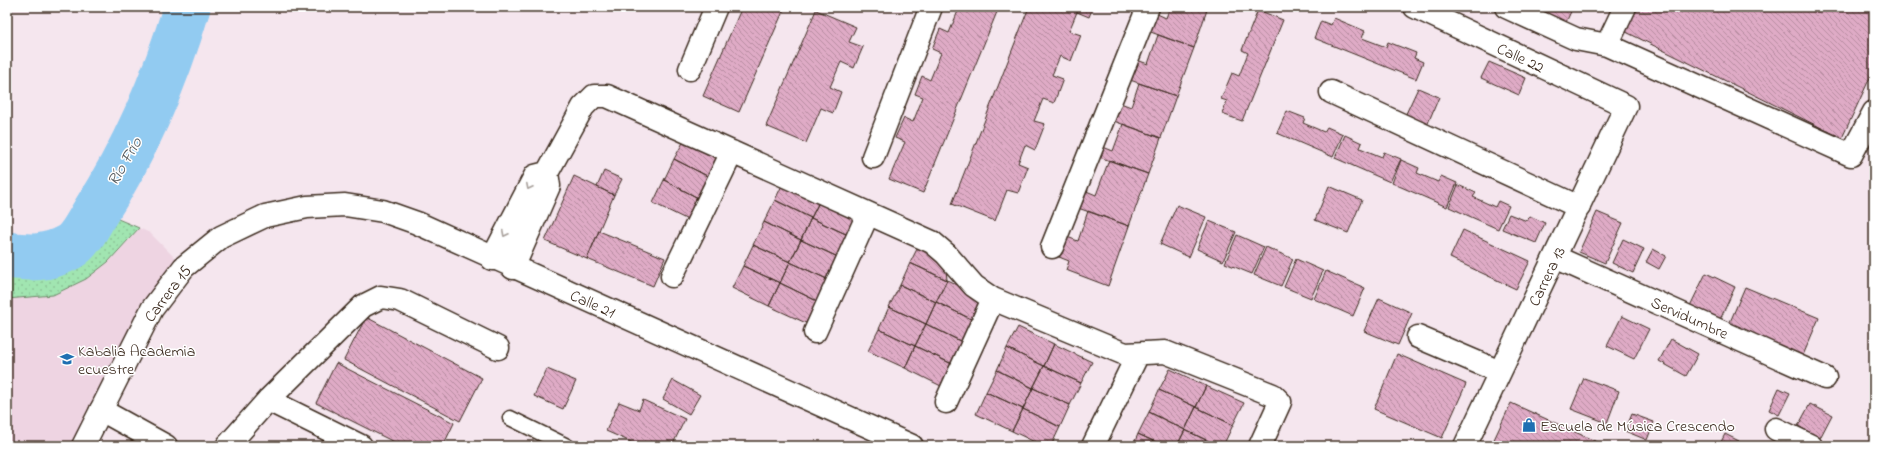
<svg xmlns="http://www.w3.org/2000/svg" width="1881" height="453" viewBox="0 0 1881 453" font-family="'Indie Flower',sans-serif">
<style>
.built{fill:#eed4e2}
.grass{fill:url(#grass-dots);stroke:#6e8868}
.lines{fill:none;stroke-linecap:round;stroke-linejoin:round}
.river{stroke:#92cbf1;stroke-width:47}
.building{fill:url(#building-back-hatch);stroke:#3b2a1e}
.service-casing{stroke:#3b2a1e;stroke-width:17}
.minor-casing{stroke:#3b2a1e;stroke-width:25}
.tertiary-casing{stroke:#3b2a1e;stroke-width:25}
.service{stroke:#fff;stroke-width:14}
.minor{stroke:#fff;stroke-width:22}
.tertiary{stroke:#fff;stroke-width:22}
.oneway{stroke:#a79f9a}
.labels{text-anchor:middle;stroke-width:3;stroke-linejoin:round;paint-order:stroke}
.street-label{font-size:16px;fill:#3b2a1e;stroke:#fff}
.poi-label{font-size:16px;fill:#3b2a1e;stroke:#fff;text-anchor:start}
.water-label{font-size:17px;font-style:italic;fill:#555a5d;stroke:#fff}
</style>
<defs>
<pattern id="grass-dots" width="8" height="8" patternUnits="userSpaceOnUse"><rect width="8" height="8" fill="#a1e5b1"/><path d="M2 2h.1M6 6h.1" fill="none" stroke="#8cc598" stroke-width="1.8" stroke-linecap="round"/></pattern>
<pattern id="building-back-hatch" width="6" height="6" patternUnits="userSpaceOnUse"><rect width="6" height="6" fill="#dfabc6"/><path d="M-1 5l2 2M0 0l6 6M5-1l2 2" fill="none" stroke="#b68ba0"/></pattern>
</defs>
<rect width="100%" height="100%" fill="#f5e6ee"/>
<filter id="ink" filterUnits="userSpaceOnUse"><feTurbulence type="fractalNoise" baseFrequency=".025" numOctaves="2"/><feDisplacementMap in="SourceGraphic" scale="8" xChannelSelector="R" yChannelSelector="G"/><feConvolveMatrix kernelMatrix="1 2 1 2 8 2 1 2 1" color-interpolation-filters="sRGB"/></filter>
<g filter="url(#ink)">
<path class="built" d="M139,228L150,233L184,267L83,446H7V299L53,295L108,262Z"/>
<path class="grass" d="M97,210L139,228L108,262L86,279L53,295L7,299V255C60,261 69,253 97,210Z"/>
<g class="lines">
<path class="river" d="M7,255C29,258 48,259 69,247C80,241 88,224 94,214C136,149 165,81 187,7"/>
</g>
<path class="building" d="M742,7H785L739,112L703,96Z
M951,7H999L923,193L889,179L905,142L895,138L904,118L913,122L923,97L915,94L922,76L930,80L941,53L932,49L940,29L949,33L958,11Z
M1029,7H1093L1089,17L1077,12L1069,31L1081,35L1071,61L1060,56L1052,75L1063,79L1054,103L1043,99L1034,121L1045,124L1035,150L1025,145L1018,163L1028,167L1018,193L1007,190L995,221L952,204Z
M1170,7H1208L1194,48L1148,31L1155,13L1166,18Z
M1271,7H1287L1285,12Z
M1515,7H1573L1563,29Z
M1637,7H1874V69L1842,138L1624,31Z
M816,10L856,27L849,42L863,47L854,68L841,62L830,87L841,92L833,113L821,108L806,143L766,126Z
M1258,10L1283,20L1242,121L1222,114L1227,101L1221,99L1232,73L1239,76L1248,53L1242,50Z
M1334,18L1365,31L1362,38L1386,47L1388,42L1416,53L1414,58L1423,62L1416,79L1314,38L1321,21L1331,25Z
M1158,35L1194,48L1176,96L1130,80L1137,60L1148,64Z
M1489,62L1526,78L1519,95L1481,78Z
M1139,83L1176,96L1161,138L1111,120L1118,102L1131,107Z
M1418,88L1439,97L1426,128L1404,118Z
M1287,111L1305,118L1303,123L1324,132L1327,127L1343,134L1333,157L1277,133Z
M1123,124L1161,138L1148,174L1099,157L1103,147L1113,151Z
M1345,135L1362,143L1360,148L1382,157L1384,152L1401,159L1390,182L1335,158Z
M686,137L722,155L711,178L674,159Z
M674,159L711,178L700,199L664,180Z
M1109,160L1148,174L1129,226L1078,208L1084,190L1096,195Z
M1401,160L1419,168L1417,173L1438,182L1441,176L1457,183L1447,207L1392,183Z
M604,171L622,179L614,195L597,187Z
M574,176L614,195L587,259L545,241Z
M785,179L822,196L811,218L775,200Z
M664,180L700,199L690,221L653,203Z
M1458,185L1476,193L1473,197L1495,207L1498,201L1509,206L1498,229L1449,207Z
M1329,186L1362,200L1348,233L1315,220Z
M822,196L859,214L848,235L811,218Z
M775,200L811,218L801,240L764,222Z
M1177,205L1206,217L1189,257L1160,244Z
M1088,211L1129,226L1108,286L1066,270L1069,261L1059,257L1067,237L1078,241Z
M1597,212L1623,223L1605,263L1579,252Z
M1509,214L1527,221L1530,216L1545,223L1536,243L1502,229Z
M811,218L848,235L838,257L801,240Z
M1209,221L1236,232L1223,261L1197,249Z
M764,222L801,240L790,262L753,245Z
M1463,230L1530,261L1516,289L1450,258Z
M599,231L665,258L653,286L587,259Z
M1237,235L1264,247L1252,274L1225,263Z
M1623,239L1644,249L1633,273L1612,263Z
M801,240L838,257L827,279L790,262Z
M921,241L945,260L947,280L910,263Z
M753,245L790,262L780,283L743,266Z
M1266,247L1293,259L1281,286L1254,275Z
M1653,249L1666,256L1659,269L1646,262Z
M1296,259L1323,271L1311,298L1284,287Z
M790,262L827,279L817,301L780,283Z
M910,263L947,280L936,302L900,285Z
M743,266L780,283L769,306L732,288Z
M1326,271L1365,288L1353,316L1314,299Z
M1706,273L1735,287L1719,322L1689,308Z
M947,280L984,298L973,320L936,302Z
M780,283L817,301L806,323L769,306Z
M900,285L936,302L926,324L889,307Z
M1745,287L1819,318L1801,360L1727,329Z
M1379,298L1412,313L1398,345L1364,331Z
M936,302L973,320L962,342L926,324Z
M889,307L926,324L915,346L879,329Z
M1622,316L1649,329L1634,359L1607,346Z
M366,317L482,378L460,421L344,360Z
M926,324L962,342L952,364L915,346Z
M1018,327L1054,344L1044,366L1007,348Z
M879,329L915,346L905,368L868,351Z
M1671,339L1698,354L1686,376L1659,361Z
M1054,344L1092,362L1081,383L1044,366Z
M915,346L952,364L941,386L905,368Z
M1007,348L1044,366L1033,388L997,370Z
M1397,354L1466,384L1442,438L1374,409Z
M336,363L454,423L443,446H402L316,403Z
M1044,366L1081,383L1070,405L1033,388Z
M547,369L576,381L563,409L534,396Z
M1170,369L1206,386L1196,407L1159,390Z
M997,370L1033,388L1023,409L986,392Z
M1584,378L1619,391L1607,423L1571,409Z
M673,380L700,395L689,414L663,399Z
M1206,386L1244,403L1233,425L1196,407Z
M1033,388L1070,405L1060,427L1023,409Z
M1779,388L1790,393L1779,415L1769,410Z
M1159,390L1196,407L1185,430L1149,412Z
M986,392L1023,409L1012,431L976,414Z
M643,400L685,419L672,446H640L606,431L619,402L639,410Z
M1511,403L1606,446H1491Z
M1810,404L1832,415L1820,438L1798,426Z
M1196,407L1233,425L1223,446H1219L1185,430Z
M1023,409L1060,427L1051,446H1043L1012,431Z
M1149,412L1185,430L1177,446H1164L1138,434Z
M1632,414L1654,422L1647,440L1625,431Z
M1185,430L1219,446H1177Z
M1138,434L1164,446H1133Z
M1725,434L1739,441L1737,446H1719Z
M258,441L267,446H256Z"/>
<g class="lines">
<defs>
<path id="service" d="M510,418L567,446"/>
<path id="minor" d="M1415,7L1626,106L1465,446
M1506,7L1576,39L1607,45L1851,155L1874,112
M1607,45L1625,7
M690,69L716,7
M1331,92L1579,207
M873,157L931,7
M1052,247L1148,7
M1555,257L1825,378
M492,259L535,176L547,173
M513,268L549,186L547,173L583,107L594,96H607L932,242L946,254L974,286L993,299L1125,354L1165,352L1273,395L1280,402L1260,446
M672,276L732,152
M815,332L868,214
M1418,337L1500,372
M268,400L361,446
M946,402L993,299
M101,410L166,446
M1776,429L1811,446
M227,446L268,400L363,306L381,297L400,300L498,348
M1093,446L1138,354"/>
<path id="tertiary" d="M83,446L152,309L184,267L221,237L265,216L307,207L345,205L383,211L417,223L912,446"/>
</defs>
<use href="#service" class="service-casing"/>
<use href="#minor" class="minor-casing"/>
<use href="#tertiary" class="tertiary-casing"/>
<use href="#service" class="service"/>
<use href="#minor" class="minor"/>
<use href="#tertiary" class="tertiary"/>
</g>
<defs><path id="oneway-chevron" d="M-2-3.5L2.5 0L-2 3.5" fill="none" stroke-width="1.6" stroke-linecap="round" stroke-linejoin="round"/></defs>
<g class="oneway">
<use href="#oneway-chevron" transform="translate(529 187) rotate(117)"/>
<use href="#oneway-chevron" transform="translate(505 234) rotate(117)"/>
</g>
</g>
<defs>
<symbol id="school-bare" viewBox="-9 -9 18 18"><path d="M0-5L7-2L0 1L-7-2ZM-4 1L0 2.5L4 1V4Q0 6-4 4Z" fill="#1f6fb2" stroke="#fff" stroke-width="2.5" paint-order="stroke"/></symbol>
<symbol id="shop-bare" viewBox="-9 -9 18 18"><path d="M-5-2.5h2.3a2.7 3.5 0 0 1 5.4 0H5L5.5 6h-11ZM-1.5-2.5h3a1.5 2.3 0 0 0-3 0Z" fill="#1f6fb2" stroke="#fff" stroke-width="2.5" paint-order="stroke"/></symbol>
</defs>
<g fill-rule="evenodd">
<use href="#school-bare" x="57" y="349" width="20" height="20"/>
<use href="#shop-bare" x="1519" y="415" width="20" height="20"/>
</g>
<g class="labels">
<g class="street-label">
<text transform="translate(1521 57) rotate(25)" y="6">Calle 22</text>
<text transform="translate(1546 276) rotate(-64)" y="6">Carrera 13</text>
<text transform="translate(167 293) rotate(-53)" y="6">Carrera 15</text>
<text transform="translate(593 303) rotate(24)" y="6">Calle 21</text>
<text transform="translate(1690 317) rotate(24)" y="6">Servidumbre</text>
</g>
<g class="poi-label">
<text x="78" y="356">Kabalia Academia<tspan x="78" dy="18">ecuestre</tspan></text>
<text x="1540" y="431">Escuela de Música Crescendo</text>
</g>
<g class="water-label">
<text transform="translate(124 161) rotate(-60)" y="6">Río Frío</text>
</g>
</g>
<rect width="1881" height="453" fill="none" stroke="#fff" stroke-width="24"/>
<rect x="12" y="12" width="1857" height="429" fill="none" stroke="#3b2a1e" stroke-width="1.5" filter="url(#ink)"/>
</svg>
